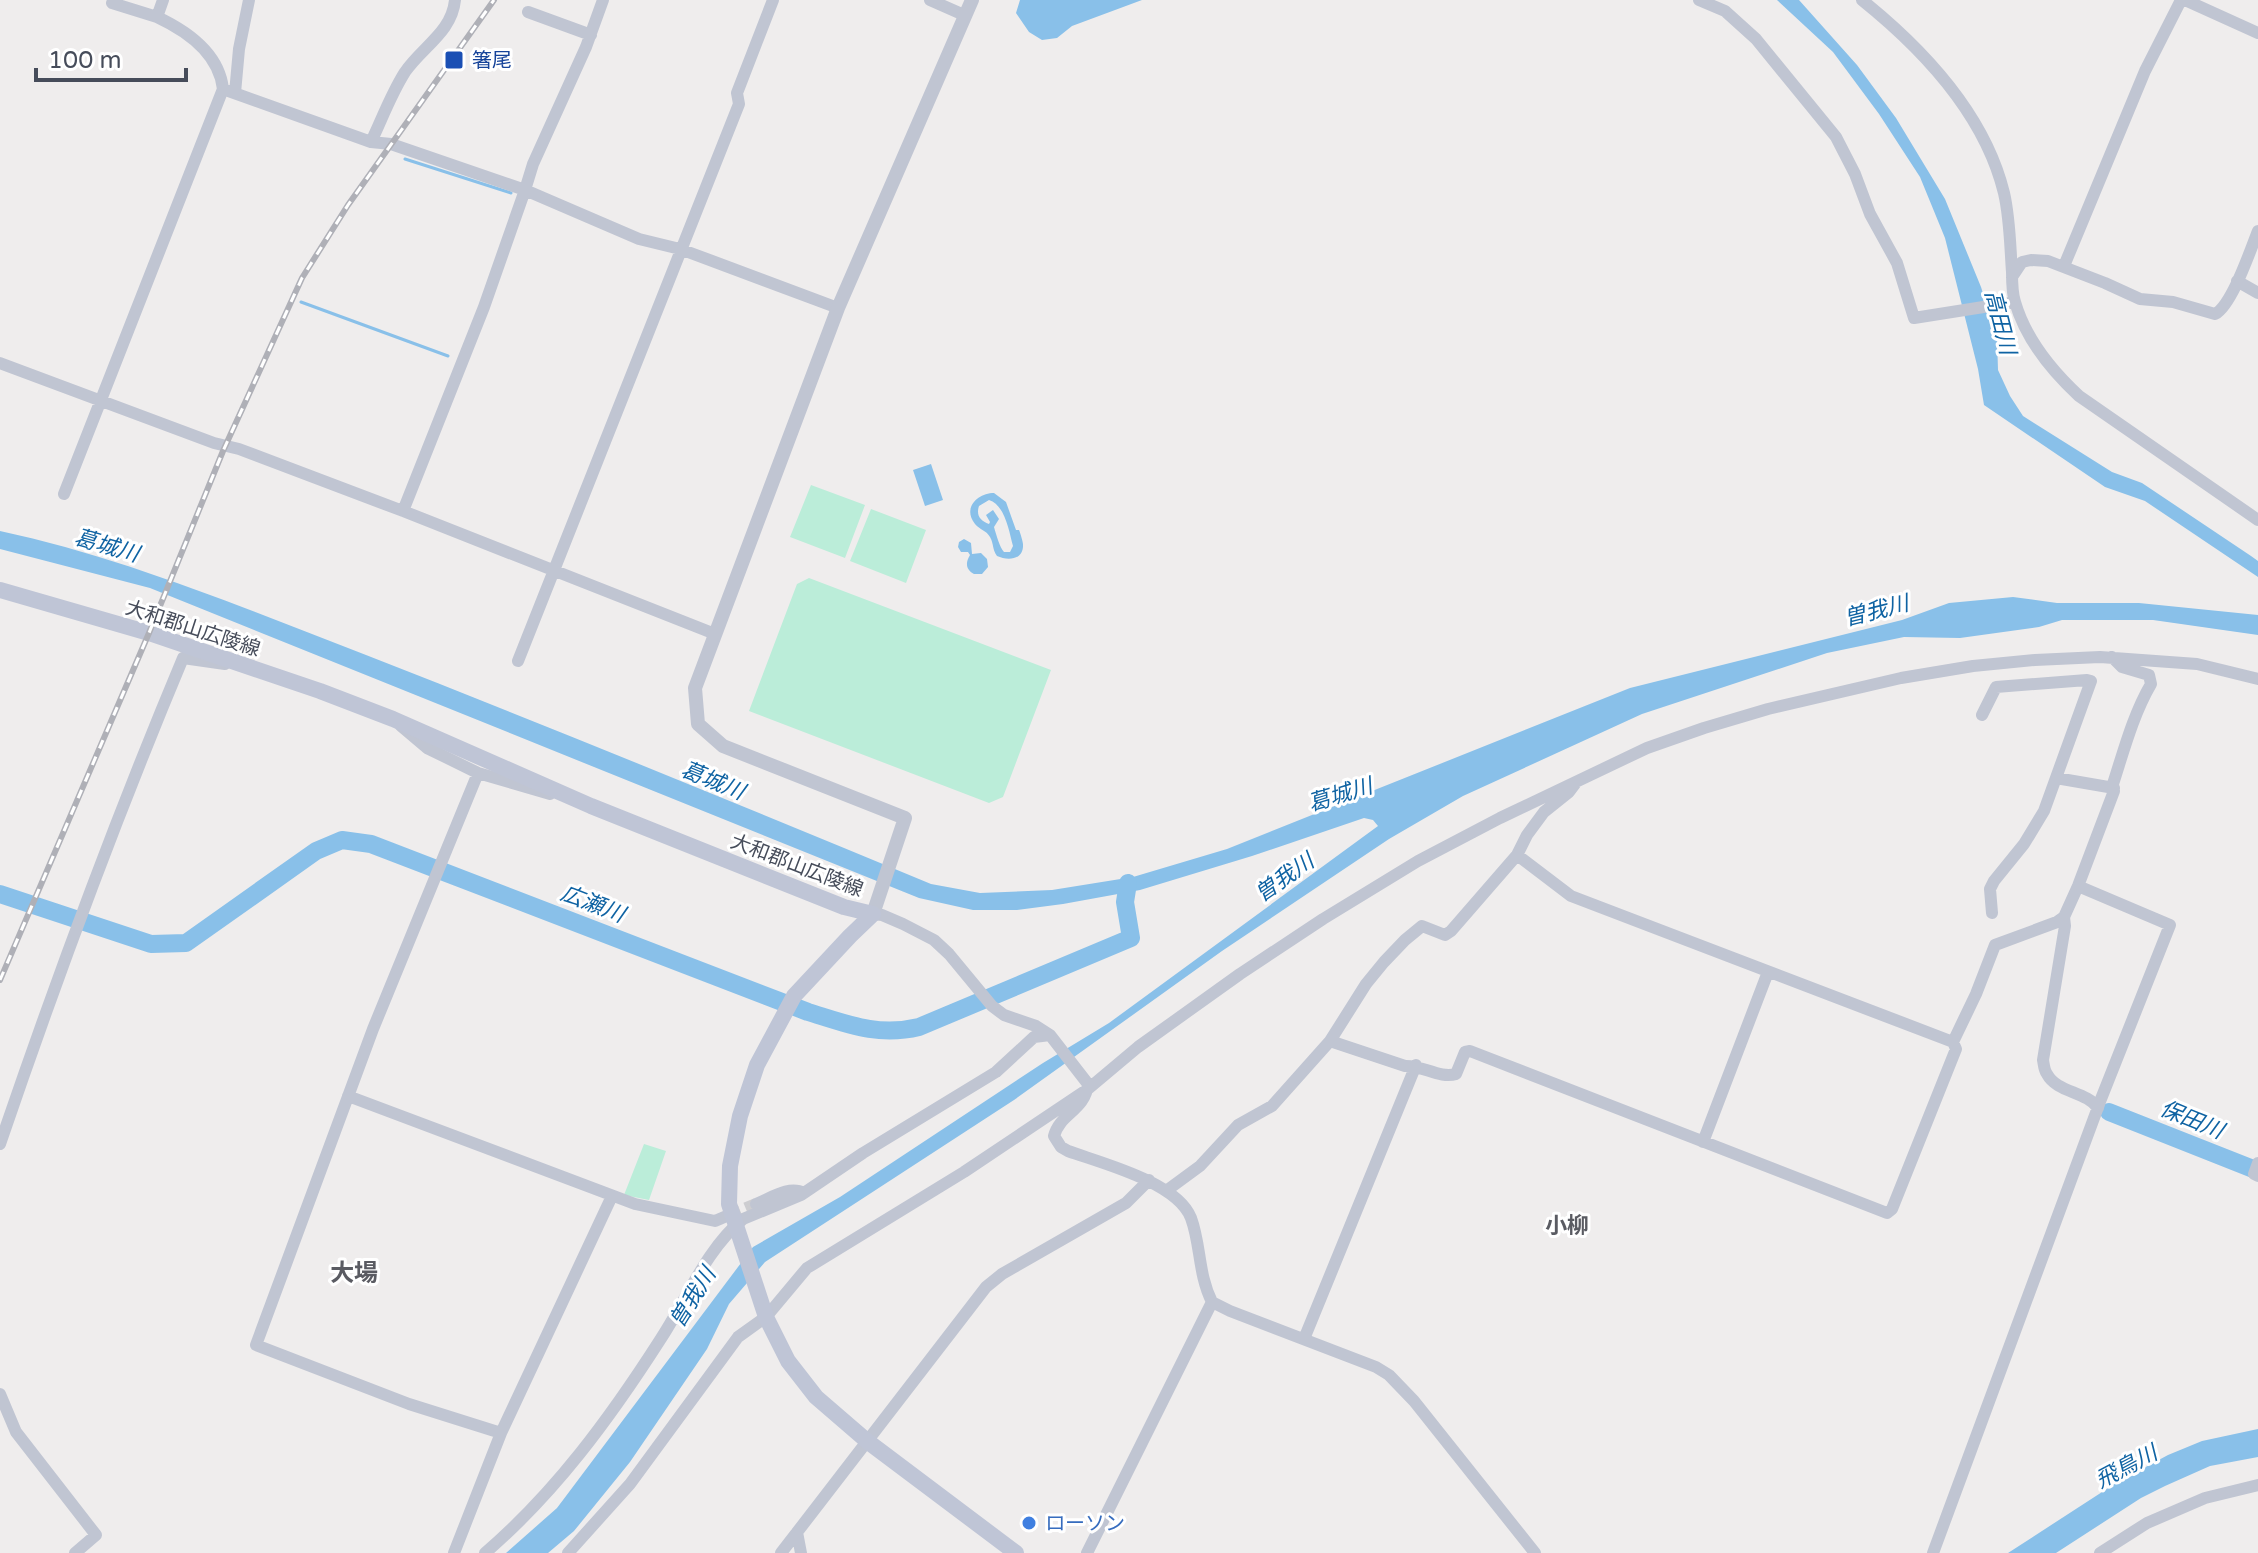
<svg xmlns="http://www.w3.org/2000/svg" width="2258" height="1553" viewBox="0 0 2258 1553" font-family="'Varela Round','Noto Sans JP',sans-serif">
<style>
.green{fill:#bbedd9}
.water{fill:#89c0e9;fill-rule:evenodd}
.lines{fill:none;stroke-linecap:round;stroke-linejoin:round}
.stream{stroke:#89c0e9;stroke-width:3}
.river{stroke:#89c0e9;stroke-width:18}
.minor-tunnel{stroke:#cdcdd0;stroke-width:12;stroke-dasharray:12 6;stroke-linecap:butt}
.minor{stroke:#c0c5d2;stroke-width:12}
.tertiary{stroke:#c0c5d2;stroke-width:14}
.secondary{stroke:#bfc5d6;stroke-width:16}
.rail-casing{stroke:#afb0b7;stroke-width:6}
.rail{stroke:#fff;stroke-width:3;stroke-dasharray:9;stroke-linecap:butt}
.transit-dot{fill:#1a4fb4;stroke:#fff;stroke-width:3}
.shop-dot{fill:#3f7fe0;stroke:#fff;stroke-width:3}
.labels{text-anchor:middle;stroke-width:6;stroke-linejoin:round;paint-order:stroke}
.transit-label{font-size:20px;fill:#164399;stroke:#fff;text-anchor:start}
.street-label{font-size:20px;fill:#464c5a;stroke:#fff}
.shop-label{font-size:20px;fill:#366cbe;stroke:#fff;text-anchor:start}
.water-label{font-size:22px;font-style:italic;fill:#0f63a3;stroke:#fff}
.neighbourhood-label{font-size:22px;font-weight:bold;fill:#5a5b62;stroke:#fff}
.quarter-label{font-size:24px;font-weight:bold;fill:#5a5b62;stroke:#fff}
</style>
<rect width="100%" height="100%" fill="#efeded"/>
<path class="green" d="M811,485L865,505L845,558L790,537Z
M871,509L926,530L906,583L850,561Z
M809,578L1051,670L1003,797L989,803L749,711L797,584Z
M644,1144L666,1151L649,1200L624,1195Z"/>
<path class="water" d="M1020,0H1142L1072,26L1057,38L1042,40L1029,32L1016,13Z
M1777,0H1799L1857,65L1896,118L1945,199L1981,287L1997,338L1998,370L2010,396L2023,416L2112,472L2142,483L2251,556L2258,561V577L2145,501L2105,487L1984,405L1978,369L1945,238L1920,177L1879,114L1833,52Z
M931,464L943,500L925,506L913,470Z
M994,493L1006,502L1016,530H1019C1020,532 1023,542 1023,544C1024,560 1008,561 997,556C992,549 994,544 990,537C986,530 980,530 975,524C962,508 978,493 994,493ZM989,500C1005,505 1009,531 1013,546L1010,552H1004C1000,548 996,534 994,527L999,519L993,510L986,515L990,522L989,524C980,521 976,515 979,506Z
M0,531C126,558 246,609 366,655C555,729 743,806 931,884L980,893L1052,890L1133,877L1227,849L1630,688L1902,620L1949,603L2013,597L2057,603H2139L2258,615V635L2153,620H2062L2039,627L1960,638L1904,637L1827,653L1642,714L1463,796L1389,839L1222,951L1014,1100L765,1262L729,1304L707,1349L630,1462L574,1531L548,1553H506L557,1508L753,1247L840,1197L1043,1063L1109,1023L1378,826L1373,820L1364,818L1252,856L1140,890L1063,904L1017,910H973L919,898L150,588L0,549Z
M964,539L971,543L972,554L981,553L987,559L988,567L982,574H974C966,570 965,563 970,555L968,552H961L958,547L959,542Z
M2258,1429V1457L2210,1466L2165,1486L2141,1498L2056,1553H2008L2116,1483L2168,1455L2202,1441Z"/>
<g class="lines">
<path class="stream" d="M405,159L511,193
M301,302L448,356"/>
<path class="river" d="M0,894L151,944L186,943L316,851L342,840L371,844L808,1012C847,1024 878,1037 919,1027L1131,938L1125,902L1128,883
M2109,1112L2258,1171"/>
<path class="minor-tunnel" d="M729,1215L756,1204"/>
<path class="minor" d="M114,0L112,3L157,17
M603,0L586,47L533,164L525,190L639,239L680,249L838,308
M930,0L964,15
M1699,0L1725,11L1756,39L1836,137L1855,174L1870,214L1897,263L1914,318L2015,302
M1862,0C1923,49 1985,115 2004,193C2010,219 2010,245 2012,272C2012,282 2012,293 2015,302C2026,340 2051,370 2079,396L2258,520
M2185,0L2258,33
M528,12L591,35
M223,89L371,142L391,144L525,190L484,307L403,511
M235,93L239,49L249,0
M371,142C382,119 391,94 405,72C422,47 452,32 455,0
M2064,266L2145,71L2181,0
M2012,277L2022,262L2031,260L2048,261L2105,283L2140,299L2173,302L2215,314C2232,305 2250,251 2258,231
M2237,281L2258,293
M0,363L214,443L239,449L403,511L715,634
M64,494L223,89C219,53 187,31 157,17L163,0
M518,661L739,104L737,93L773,0
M1982,715L1996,687L2087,680L2091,681L2044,811L2024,844L1994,881L1990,889L1992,913
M401,726L427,748L478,773L550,794
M478,773L373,1029L256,1345L409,1404L501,1433
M2056,778L2114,788
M1517,855L1571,896L1953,1042
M873,914L882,915L903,924L934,940L949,954L992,1006L1004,1015L1036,1026L1050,1035L1088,1084C1085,1111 1060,1113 1054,1136L1061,1147L1068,1151C1101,1163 1177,1182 1191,1218C1201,1245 1198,1274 1212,1302
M1330,1041L1405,1066C1422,1065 1440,1079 1456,1074L1465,1052L1470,1051L1887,1213L1892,1209L1956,1049L1953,1042L1976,994L1995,945L2057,922L2064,917
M348,1096L635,1204L715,1221L729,1215
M2098,1108C2086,1091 2057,1093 2047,1074C2044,1070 2044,1065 2043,1060L2065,926L2064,917L2078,886L2114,791L2113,784C2124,750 2133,715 2151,684L2149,675L2122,667L2112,657
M1703,1142L1768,972
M0,1144C56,980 116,818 183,658L225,664
M2258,1163L2254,1174L2258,1176
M1166,1191L1200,1166L1238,1125L1272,1106L1330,1041L1366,984L1384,962L1405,940L1422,926L1445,935L1451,931L1517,855L1527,835L1544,812L1569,792L1575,784
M756,1204C771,1198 789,1185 804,1193
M1304,1339L1416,1065
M0,1394L16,1432L96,1535L75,1553
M797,1532L801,1553
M454,1553L501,1433L612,1196
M485,1553C555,1493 610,1418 660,1340C686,1301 706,1249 743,1219L801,1195L863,1153L996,1072L1034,1037L1050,1035
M568,1553L630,1484L738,1337L766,1317L807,1268L964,1172L1088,1089L1138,1047L1240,974L1323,919L1418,861L1500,818L1647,748L1704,728L1768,709L1901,678L1973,666L2035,660L2100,657L2197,664L2258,679
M781,1553L986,1287L1002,1274L1126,1203L1149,1180
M1087,1553L1212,1302L1230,1311L1376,1367L1389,1375L1414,1401L1535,1553
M1933,1553L2101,1099L2170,925L2078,886
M2100,1553L2147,1523L2205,1498L2258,1485"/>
<path class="tertiary" d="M873,914L905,818L723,746L698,724L695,688L838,308L972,0"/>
<path class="secondary" d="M0,590L149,633L320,691L393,719L591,806L844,907L873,914
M873,914L850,936L794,996L757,1065L740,1116L730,1166L729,1204L766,1317L788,1361L816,1397L867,1441L1016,1553"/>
<defs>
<path id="rail" d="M0,980L149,633L223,451L302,278L348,205L494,0"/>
</defs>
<use href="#rail" class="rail-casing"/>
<use href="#rail" class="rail"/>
</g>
<rect class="transit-dot" x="444" y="50" width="20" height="20" rx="4"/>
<circle class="shop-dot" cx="1029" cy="1523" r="8"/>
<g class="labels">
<g class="transit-label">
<text x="472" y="67">箸尾</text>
</g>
<g class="street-label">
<text transform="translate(193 628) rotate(18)" y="7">大和郡山広陵線</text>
<text transform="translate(797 865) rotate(21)" y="7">大和郡山広陵線</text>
</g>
<g class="shop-label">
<text x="1045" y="1530">ローソン</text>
</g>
<g class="water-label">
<text transform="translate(2001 322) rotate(76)" y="8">高田川</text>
<text transform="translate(107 545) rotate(16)" y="8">葛城川</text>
<text transform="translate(1876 610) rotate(-14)" y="8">曽我川</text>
<text transform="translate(713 780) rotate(22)" y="8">葛城川</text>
<text transform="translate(1340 794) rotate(-17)" y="8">葛城川</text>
<text transform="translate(1284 877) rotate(-35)" y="8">曽我川</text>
<text transform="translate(593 903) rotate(21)" y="8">広瀬川</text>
<text transform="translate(2192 1119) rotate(22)" y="8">保田川</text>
<text transform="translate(692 1297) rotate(-58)" y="8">曽我川</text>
<text transform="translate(2126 1466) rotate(-28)" y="8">飛鳥川</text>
</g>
<g class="neighbourhood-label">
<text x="1567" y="1233">小柳</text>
</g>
<g class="quarter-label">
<text x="354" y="1281">大場</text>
</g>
</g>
<path d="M36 68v12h150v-12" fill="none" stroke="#464c5a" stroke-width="4"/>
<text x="48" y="68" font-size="24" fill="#464c5a" stroke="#ffffff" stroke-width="6" paint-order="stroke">100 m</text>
</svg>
